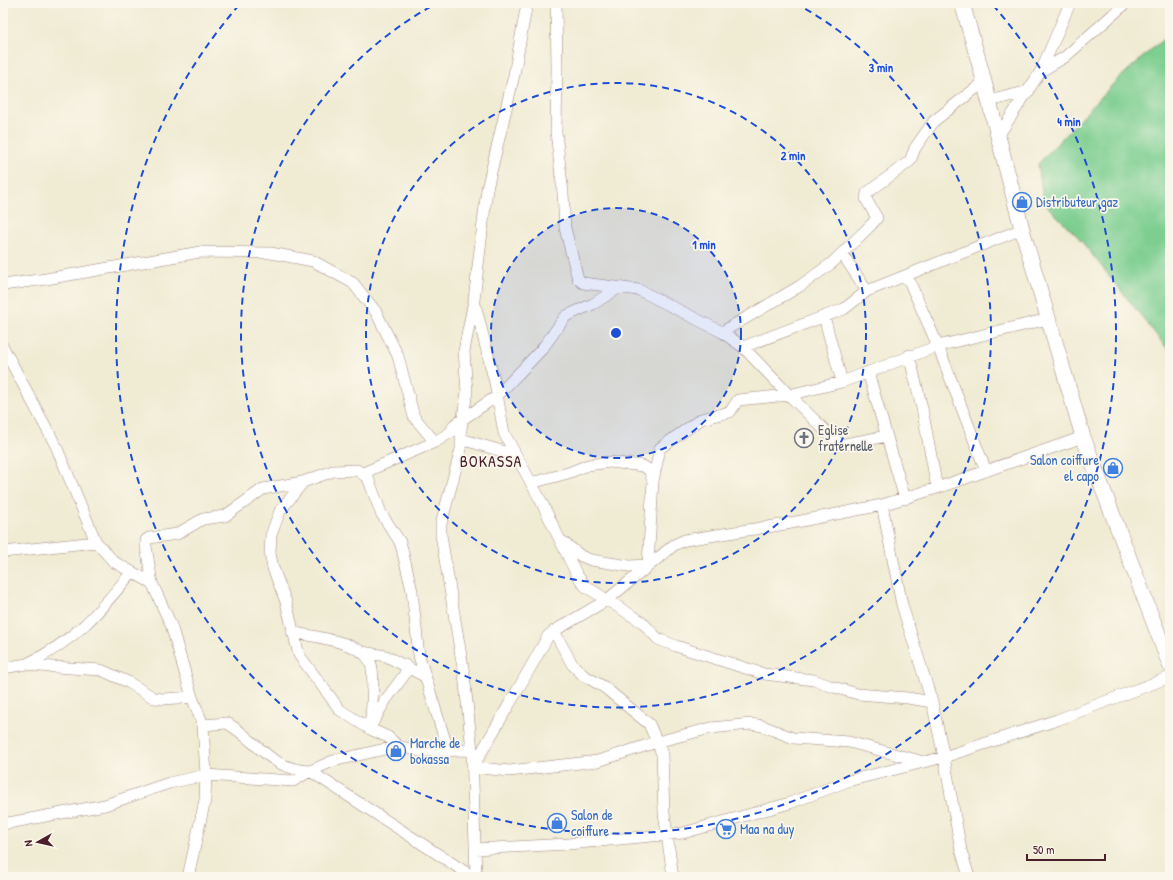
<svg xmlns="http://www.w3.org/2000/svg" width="1173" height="880" viewBox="0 0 1173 880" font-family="'Patrick Hand',sans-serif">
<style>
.green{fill:#7dce90;stroke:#64765e}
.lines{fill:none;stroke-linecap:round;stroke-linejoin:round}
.street-casing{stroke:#9d857f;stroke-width:12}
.secondary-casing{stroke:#9d857f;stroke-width:16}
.street{stroke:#fff;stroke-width:11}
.secondary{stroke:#fff;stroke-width:15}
.ring{fill:none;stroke:#1d4ed8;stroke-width:2;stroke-dasharray:7 5}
.labels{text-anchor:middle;stroke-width:3.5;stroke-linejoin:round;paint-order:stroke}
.shop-label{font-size:14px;fill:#366cbe;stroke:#fbf7ec;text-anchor:start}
.worship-label{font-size:14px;fill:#5b616d;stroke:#fbf7ec;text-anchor:start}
.quarter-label{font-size:16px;letter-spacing:1px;fill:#4a1f2b;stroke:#fbf7ec}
.centre{fill:#1d4ed8;stroke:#fbf7ec;stroke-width:2}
.ring-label{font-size:12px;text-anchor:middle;font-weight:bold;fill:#1d4ed8;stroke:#fbf7ec;stroke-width:3.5;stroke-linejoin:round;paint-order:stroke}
</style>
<rect width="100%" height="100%" fill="#fbf7ec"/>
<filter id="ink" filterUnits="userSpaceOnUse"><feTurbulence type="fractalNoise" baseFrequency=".025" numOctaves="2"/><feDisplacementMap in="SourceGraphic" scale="8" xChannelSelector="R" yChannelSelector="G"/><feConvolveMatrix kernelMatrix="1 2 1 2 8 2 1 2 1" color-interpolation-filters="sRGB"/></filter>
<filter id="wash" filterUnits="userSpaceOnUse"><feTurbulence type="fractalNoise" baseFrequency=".012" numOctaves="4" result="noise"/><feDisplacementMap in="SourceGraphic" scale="16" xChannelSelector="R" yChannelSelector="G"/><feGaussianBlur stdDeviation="0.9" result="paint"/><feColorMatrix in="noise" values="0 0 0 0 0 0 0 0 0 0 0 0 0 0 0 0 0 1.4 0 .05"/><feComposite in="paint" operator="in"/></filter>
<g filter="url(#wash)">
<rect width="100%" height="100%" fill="#f0ebd3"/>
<path class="green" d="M1170,33V352L1079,238L1044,203L1038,164L1116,81Z"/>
</g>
<g filter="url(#ink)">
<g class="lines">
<defs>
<path id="street" d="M556,3L557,68L556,132L563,193L565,228L578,279L583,283L639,290L722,332L743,347L789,395L842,382L938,346L1048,319
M1041,71L1065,57L1126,3
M989,101L1029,91
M998,136L1041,71L1070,3
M843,255L867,291
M907,276L938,346L986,471
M3,285L46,279L200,252L271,253L313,261L353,283L376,312L398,356L414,417L435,442
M475,304L495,383L504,433L541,501L577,575L585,586L642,622L658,639L676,646L764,674L814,680L830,686L858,694L908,698L932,702
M824,317L842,382
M722,332L800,286L832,263L871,225L877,218L866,199L867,193L910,161L915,148L934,121L984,82
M3,347L56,446L96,542L114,562L152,583
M743,347L844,309L867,291L1022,229
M909,355L922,408L937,488
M868,372L905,499
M461,439L515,455
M363,473L435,442L451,432L454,425L497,396L542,349L566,316L593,304L620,287
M303,482L280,511L271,535L270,553L273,568L286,602L299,655L340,710L370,729L388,737L398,746L420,751L472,750
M531,483L568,473L588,465L610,462L643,466L649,470L653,481
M882,505L902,605L932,702L944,757L961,850L969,877
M563,542L581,556L591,560L629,566L648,565L653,481L660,448L701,419L730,412L738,400L789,395L840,445L887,436
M3,552L96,542
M554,631L572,664L583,675L604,687L649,724L662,754L664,813L673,877
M292,632C312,637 360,641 370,661C376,674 371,714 370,729
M362,652L386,656L424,676
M27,664C76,640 98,613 132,572
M3,668L27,664L39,666L101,670L128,682L154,698L163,699L192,697
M372,724L385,701L405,674V665
M203,725L227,723C258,741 269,769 310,771L473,877
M924,762L849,742L793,738L763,726L751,724L711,728L657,742L598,761L509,771L473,767C498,723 524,680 548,636L554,631L607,600L674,545L685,540L786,524L882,505L937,488L1083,437
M3,824L105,805L169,783L206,775L293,781L310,771L333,761L398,746
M475,849L568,844L683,833L790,803L848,781L944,757L1057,720L1170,677
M188,877L205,800L206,775L203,725L192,697L171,625L152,583L146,546V540L149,538L177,534L203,519L225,516L263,489L303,482L333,471L357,470L368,478L381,513L400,542L402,549L412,591L419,656L448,750
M476,877L472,750L464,674L441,535V524L461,449V429L467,392L464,351L474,300L487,189L514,75L527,3"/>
<path id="secondary" d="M962,3L980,66L1022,229L1083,437L1170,665"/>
</defs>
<use href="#street" class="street-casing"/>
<use href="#secondary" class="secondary-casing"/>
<use href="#street" class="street"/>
<use href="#secondary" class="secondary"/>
</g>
</g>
<circle cx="616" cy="333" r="125" fill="#1d4ed8" fill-opacity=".12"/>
<g class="ring">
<circle cx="616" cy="333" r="125"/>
<circle cx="616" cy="333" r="250"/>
<path d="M795 3A375 375 0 1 1 437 3"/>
<path d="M993 5A500 500 0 1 1 239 5"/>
</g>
<defs>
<symbol id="shop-ring" viewBox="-11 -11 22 22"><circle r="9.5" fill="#fbf7ec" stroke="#3f7fe0" stroke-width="1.5"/><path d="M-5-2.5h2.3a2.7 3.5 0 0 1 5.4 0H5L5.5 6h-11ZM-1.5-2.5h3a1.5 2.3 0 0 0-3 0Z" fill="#3f7fe0"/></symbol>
<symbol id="church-ring" viewBox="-11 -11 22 22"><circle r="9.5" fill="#fbf7ec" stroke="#6b7280" stroke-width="1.5"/><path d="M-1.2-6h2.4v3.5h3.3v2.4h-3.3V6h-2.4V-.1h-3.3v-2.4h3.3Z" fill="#6b7280"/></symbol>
<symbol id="supermarket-ring" viewBox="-11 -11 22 22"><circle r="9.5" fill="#fbf7ec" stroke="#3f7fe0" stroke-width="1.5"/><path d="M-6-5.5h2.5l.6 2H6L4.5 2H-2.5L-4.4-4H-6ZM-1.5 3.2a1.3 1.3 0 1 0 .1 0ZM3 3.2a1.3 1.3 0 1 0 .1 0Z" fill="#3f7fe0"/></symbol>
</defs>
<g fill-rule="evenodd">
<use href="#shop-ring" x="1011" y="191" width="22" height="22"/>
<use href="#church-ring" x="793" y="427" width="22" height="22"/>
<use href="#shop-ring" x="1102" y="457" width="22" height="22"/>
<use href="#shop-ring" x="385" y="740" width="22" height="22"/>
<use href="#shop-ring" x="546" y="812" width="22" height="22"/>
<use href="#supermarket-ring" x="715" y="818" width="22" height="22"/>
</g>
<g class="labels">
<g class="shop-label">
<text x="1036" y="207">Distributeur gaz</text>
<text x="1099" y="465" text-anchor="end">Salon coiffure<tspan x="1099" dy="16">el capo</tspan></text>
<text x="410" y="748">Marche de<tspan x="410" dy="16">bokassa</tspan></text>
<text x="571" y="820">Salon de<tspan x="571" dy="16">coiffure</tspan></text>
<text x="740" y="834">Maa na duy</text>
</g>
<g class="worship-label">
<text x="818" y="435">Eglise<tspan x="818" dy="16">fraternelle</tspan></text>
</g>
<g class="quarter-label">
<text x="491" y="467">BOKASSA</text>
</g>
</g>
<circle cx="616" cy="333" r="6" class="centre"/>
<g class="ring-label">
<text x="881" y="72">3 min</text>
<text x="1069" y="126">4 min</text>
<text x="793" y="160">2 min</text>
<text x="704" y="249">1 min</text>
</g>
<rect width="1173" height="880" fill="none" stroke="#fbf7ec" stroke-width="16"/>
<g transform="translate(38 842) rotate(262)" stroke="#fbf7ec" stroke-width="3" paint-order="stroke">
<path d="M0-3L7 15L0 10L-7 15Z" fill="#4a1f2b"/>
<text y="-6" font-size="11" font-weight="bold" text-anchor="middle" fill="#4a1f2b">N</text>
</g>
<path d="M1027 854v6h78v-6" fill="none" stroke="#4a1f2b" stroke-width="2"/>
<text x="1033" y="854" font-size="12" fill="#4a1f2b" stroke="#fbf7ec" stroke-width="3" paint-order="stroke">50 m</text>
</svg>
